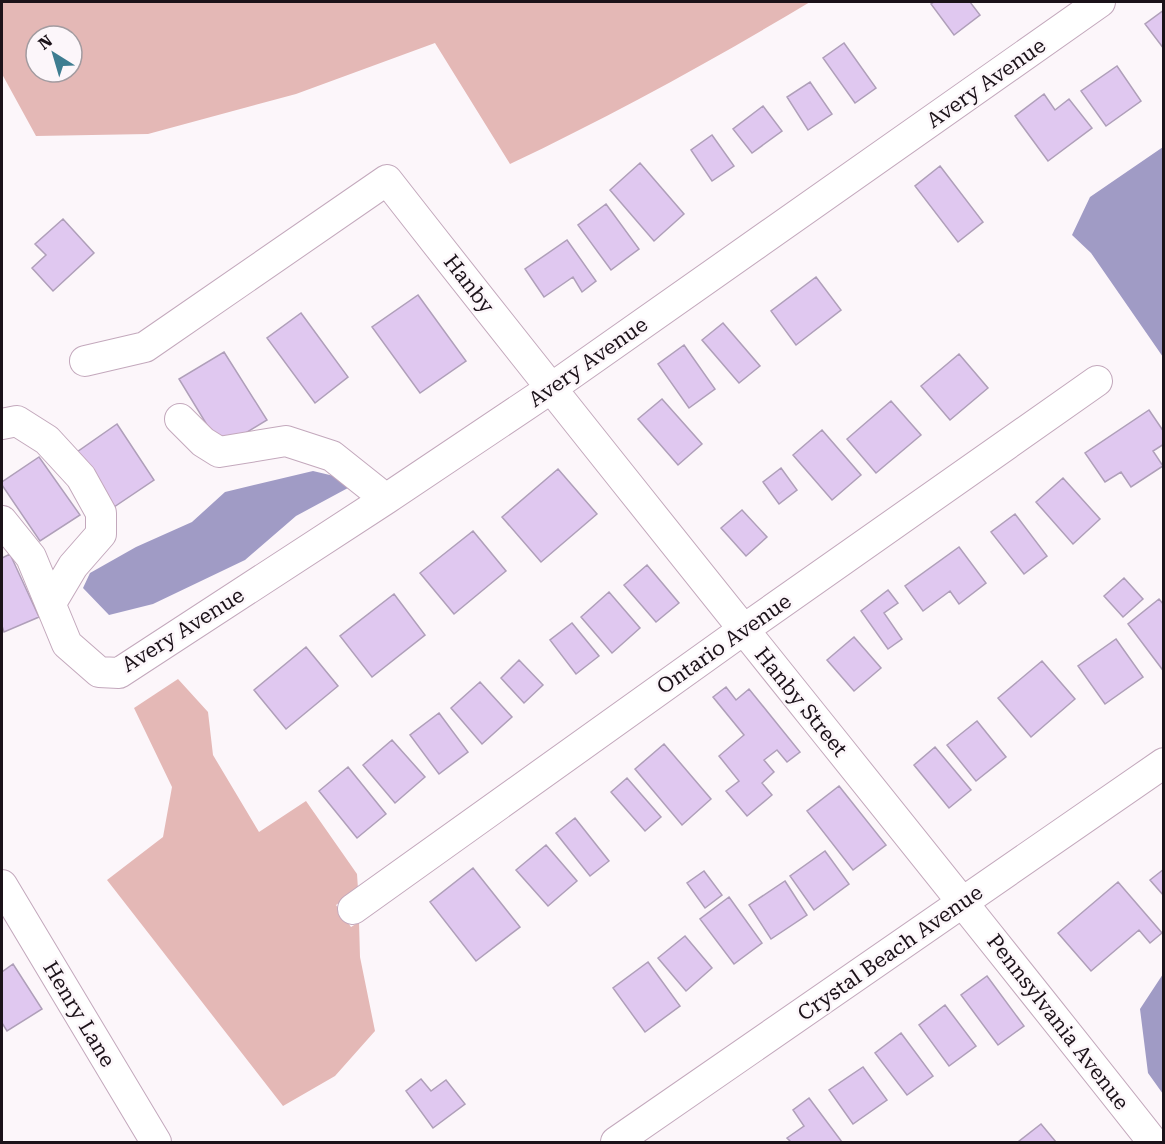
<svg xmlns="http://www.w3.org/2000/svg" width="1165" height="1144" viewBox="0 0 1165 1144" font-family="'Roboto Serif',serif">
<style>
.green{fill:#e4b8b6;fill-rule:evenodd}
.water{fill:#a09bc5}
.building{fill:#e0c8f0;stroke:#af9fb9;stroke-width:1.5}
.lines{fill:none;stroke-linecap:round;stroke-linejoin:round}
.minor-casing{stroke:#c3a8bc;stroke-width:32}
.minor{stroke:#fff;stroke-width:30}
.labels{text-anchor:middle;stroke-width:5;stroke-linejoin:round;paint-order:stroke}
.street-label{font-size:21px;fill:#1b1219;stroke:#fcf6fa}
</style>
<rect width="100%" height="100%" fill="#fcf6fa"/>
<path class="green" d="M2,2H810C713,60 613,115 510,164L435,43L296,94L148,134L36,136L2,74ZM36,36H72V72H36Z
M178,679L208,712L213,755L259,832L306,801L357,874L358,889L336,905L351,927L359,922L360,957L375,1031L335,1076L283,1106L107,880L163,837L172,787L134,708Z"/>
<path class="water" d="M1163,147V357L1091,253L1072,235L1090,197Z
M313,471L359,482L296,516L245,560L153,604L109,615L83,588L90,573L136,547L192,522L225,492Z
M1163,974V1094L1148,1073L1140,1009Z"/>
<path class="building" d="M934,2H970L980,15L954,35L931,4Z
M1164,10V49L1145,24Z
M844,43L876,88L855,103L823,58Z
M1117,66L1141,101L1106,126L1081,91Z
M810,82L832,114L808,130L787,97Z
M1044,94L1055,110L1069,99L1092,128L1048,161L1015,116Z
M763,106L782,131L752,153L733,129Z
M712,135L734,166L712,181L691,150Z
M640,163L684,214L654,241L610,190Z
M940,166L983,222L958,242L915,186Z
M606,204L639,249L611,270L578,225Z
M63,219L94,253L53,291L32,268L46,255L35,244Z
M567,240L596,281L582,292L573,277L544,297L525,269Z
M816,277L841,310L796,345L771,311Z
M418,295L466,361L420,393L372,327Z
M301,313L348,377L315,403L267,338Z
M723,323L760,366L739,383L702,340Z
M684,345L715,389L689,408L658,364Z
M224,352L267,420L221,448L179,379Z
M959,354L988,388L950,420L921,386Z
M662,399L702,444L678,465L638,419Z
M891,401L921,435L876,473L847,439Z
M1149,410L1164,432V444L1153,451L1163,466L1131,487L1121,472L1105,482L1085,453Z
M117,424L154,480L114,507L77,452Z
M822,430L861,475L832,500L793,455Z
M39,457L80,515L40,541L2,485V482Z
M781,468L797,490L779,504L763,482Z
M558,469L597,514L541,562L502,517Z
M1063,478L1100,519L1073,544L1036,502Z
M742,510L767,537L746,556L721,528Z
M1015,514L1047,556L1024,574L991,532Z
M473,531L506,571L454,614L420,573Z
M959,547L986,583L959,604L950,591L923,611L905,586Z
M10,554L39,617L4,632L2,626V558Z
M647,565L679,603L656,622L624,585Z
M1124,578L1143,599L1123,617L1104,596Z
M888,590L898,603L884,613L902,639L888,649L861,611Z
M609,592L640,628L612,653L581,617Z
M394,594L425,635L372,677L340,636Z
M1159,599L1164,605V667L1162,669L1128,624Z
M572,623L599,656L576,674L550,640Z
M854,637L881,668L854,691L827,660Z
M1116,639L1143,677L1105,704L1078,666Z
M306,647L338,686L286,729L254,690Z
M519,660L543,685L524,703L501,678Z
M1042,661L1075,699L1031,737L998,698Z
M480,682L512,717L482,744L451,708Z
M726,687L736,700L749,689L800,752L787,762L777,750L764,760L774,772L762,783L772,795L747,816L726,791L739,781L719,756L744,735L713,697Z
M439,713L468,752L439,774L410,735Z
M977,721L1006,757L976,781L947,745Z
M392,740L425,777L395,803L363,765Z
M664,744L711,799L682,825L635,769Z
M935,747L971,790L949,808L914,765Z
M348,767L386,814L357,838L319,791Z
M627,778L661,817L645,831L611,792Z
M839,786L886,845L853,870L807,811Z
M575,818L609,861L590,876L556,833Z
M546,845L577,881L548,906L516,870Z
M825,851L849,884L814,910L790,876Z
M473,868L520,927L476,961L430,902Z
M1164,869V896L1150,880Z
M704,871L722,895L705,908L687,883Z
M785,881L807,915L771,939L749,905Z
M1118,882L1162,933L1150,943L1139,930L1091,971L1058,933Z
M729,897L762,943L734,964L700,919Z
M685,936L712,968L686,991L658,958Z
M648,962L680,1006L645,1032L613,988Z
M13,964L42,1009L7,1031L2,1023V972Z
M987,976L1024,1026L998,1045L961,995Z
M945,1005L976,1046L949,1066L919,1025Z
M901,1033L933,1076L907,1095L875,1053Z
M863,1067L887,1100L853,1124L829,1090Z
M421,1079L431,1091L446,1080L465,1104L433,1128L406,1091Z
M809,1098L842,1142H791L787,1138L804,1126L793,1110Z
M1041,1124L1056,1142H1018Z"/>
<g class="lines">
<defs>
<path id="minor" d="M85,361L145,347L387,180C639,503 899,820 1153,1142
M180,419L203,442L219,452L286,441L332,456L386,499
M2,424L17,421L47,440L81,477L101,513V534L73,566L51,603
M2,521L31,557L67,644L99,672L119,673L386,499L550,389L1100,2
M2,885L156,1142
M353,909L743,630L1097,381
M616,1142L1164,763"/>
</defs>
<use href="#minor" class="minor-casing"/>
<use href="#minor" class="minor"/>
</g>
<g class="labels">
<g class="street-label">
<text transform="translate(986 83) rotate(-35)" y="7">Avery Avenue</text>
<text transform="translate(469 284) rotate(52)" y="7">Hanby</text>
<text transform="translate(588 362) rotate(-35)" y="7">Avery Avenue</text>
<text transform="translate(183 630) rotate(-32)" y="7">Avery Avenue</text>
<text transform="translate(724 644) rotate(-35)" y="7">Ontario Avenue</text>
<text transform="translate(801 702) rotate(51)" y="7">Hanby Street</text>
<text transform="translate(890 953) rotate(-35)" y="7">Crystal Beach Avenue</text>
<text transform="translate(79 1014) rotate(59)" y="7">Henry Lane</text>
<text transform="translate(1058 1022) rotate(52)" y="7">Pennsylvania Avenue</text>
</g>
</g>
<rect width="1165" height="1144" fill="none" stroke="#1b1219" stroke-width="6"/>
<g transform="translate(54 54) rotate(323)"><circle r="28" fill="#fcf6fa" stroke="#a29ba0" stroke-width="1.5"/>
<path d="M0-4.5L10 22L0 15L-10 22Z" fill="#3e7d91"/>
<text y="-9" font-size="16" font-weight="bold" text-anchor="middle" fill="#1b1219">N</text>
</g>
</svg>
